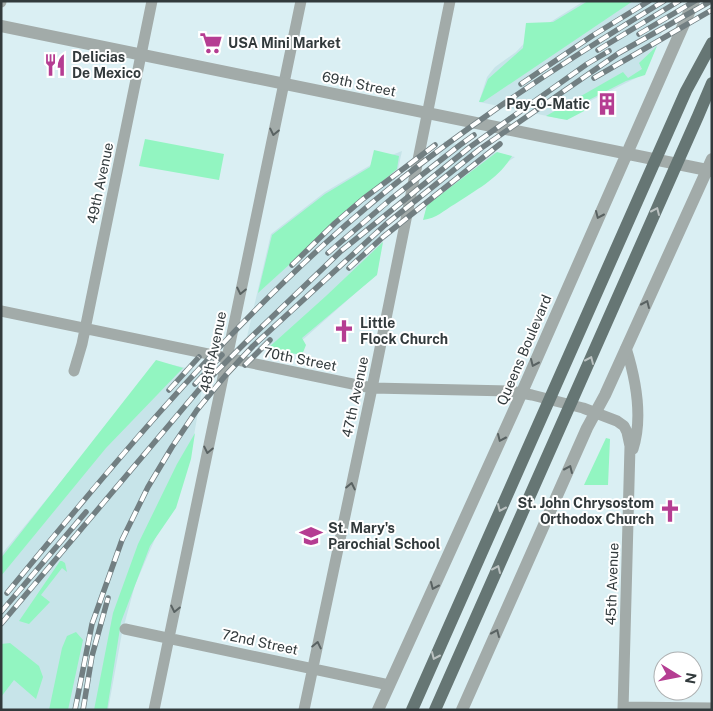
<svg xmlns="http://www.w3.org/2000/svg" width="713" height="711" viewBox="0 0 713 711" font-family="'Public Sans',sans-serif">
<style>
.built{fill:#c7e4e9}
.green{fill:#92f5c1}
.lines{fill:none;stroke-linecap:round;stroke-linejoin:round}
.minor{stroke:#a2aba9;stroke-width:11}
.tertiary{stroke:#a2aba9;stroke-width:12}
.primary{stroke:#667674;stroke-width:12}
.rail-casing{stroke:#727f82;stroke-width:5.5}
.rail{stroke:#fff;stroke-width:4;stroke-dasharray:11;stroke-linecap:butt}
.oneway{stroke:#596262}
.oneway2{stroke:#bac1c0}
.labels{text-anchor:middle;stroke-width:4;stroke-linejoin:round;paint-order:stroke}
.poi-label{font-size:14px;font-weight:bold;fill:#323a3c;stroke:#fff;text-anchor:start}
.street-label{font-size:14px;fill:#323a3c;stroke:#fff}
</style>
<rect width="100%" height="100%" fill="#daeff3"/>
<path class="built" d="M584,1H675L647,69L636,78L584,104L585,108L562,119L479,102L487,77L495,67L516,52L536,31Z
M444,141L515,157L424,218L441,150Z
M402,151L383,237L377,274L289,352L245,345L271,234L325,192L379,160Z
M159,362L205,372L190,458L135,585L122,633L108,710H1V555Z"/>
<path class="green" d="M588,1H633L483,102H479L488,79L523,48L526,23L553,22Z
M657,46L645,75L626,81L583,103L586,110L567,120L546,116L623,72L628,78L642,69L639,63Z
M145,139L224,154L219,180L139,166Z
M374,150L399,156L397,169L364,197L258,293L272,235L325,194L370,167Z
M497,152L512,156C498,179 477,189 455,204C443,211 437,218 423,220L427,205Z
M383,242L377,275L302,338L306,345L302,355L267,349L326,296Z
M156,360L183,368L106,448L1,576V558Z
M195,433L191,459L176,508L150,546L121,622L107,710H94L113,613L138,544L177,464Z
M606,438L610,439L608,485H584Z
M60,561H62L65,563L67,572L62,568L41,595L50,602L29,624L19,621Z
M76,632L83,640L68,710H49L62,648L67,636Z
M10,643L39,666L43,677L36,699L14,680L1,697V644Z"/>
<g class="lines">
<path class="minor" d="M1,2V1
M1,311L372,388L510,391L532,395L583,408L617,421L624,426L627,432L630,446L623,710
M626,348C636,380 643,418 633,449
M74,371L82,344L152,1
M125,629L389,685
M623,707L712,708
M154,710L301,1
M304,710L372,388L450,1"/>
<path class="tertiary" d="M1,26L712,171
M378,710L515,408L694,1
M462,710L587,428L605,395L712,159"/>
<path class="primary" d="M412,710L686,91L712,43
M435,710L698,116L712,83"/>
<defs>
<path id="rail" d="M639,34L695,1
M598,50L679,1
M594,78L712,10
M521,84L592,36L649,1
M328,253L391,199L460,145L474,135
M292,265L335,223L363,199L435,145
M349,268L383,237L500,144
M245,365L270,340
M195,384L222,355
M169,390L199,357
M7,593C108,470 210,347 329,240C431,148 547,72 664,1
M1,612L86,512
M1,624L202,386L246,342L341,251L470,147L587,64L609,51
M75,710L92,624L122,540L148,487L172,447L197,410L225,376L253,346L385,225L480,149L619,53L711,1
M83,710L92,656L108,598"/>
</defs>
<use href="#rail" class="rail-casing"/>
<use href="#rail" class="rail"/>
</g>
<defs><path id="oneway-chevron" d="M-2-3.5L2.5 0L-2 3.5" fill="none" stroke-width="1.6" stroke-linecap="round" stroke-linejoin="round" transform="scale(1.25)"/></defs>
<g class="oneway">
<use href="#oneway-chevron" transform="translate(274 132) rotate(102)"/>
<use href="#oneway-chevron" transform="translate(599 215) rotate(114)"/>
<use href="#oneway-chevron" transform="translate(241 291) rotate(102)"/>
<use href="#oneway-chevron" transform="translate(646 304) rotate(-66)"/>
<use href="#oneway-chevron" transform="translate(534 363) rotate(114)"/>
<use href="#oneway-chevron" transform="translate(501 438) rotate(114)"/>
<use href="#oneway-chevron" transform="translate(208 450) rotate(102)"/>
<use href="#oneway-chevron" transform="translate(569 469) rotate(-66)"/>
<use href="#oneway-chevron" transform="translate(351 486) rotate(-78)"/>
<use href="#oneway-chevron" transform="translate(434 586) rotate(114)"/>
<use href="#oneway-chevron" transform="translate(175 609) rotate(102)"/>
<use href="#oneway-chevron" transform="translate(496 633) rotate(-66)"/>
<use href="#oneway-chevron" transform="translate(317 645) rotate(-78)"/>
</g>
<g class="oneway2">
<use href="#oneway-chevron" transform="translate(656 211) rotate(-66)"/>
<use href="#oneway-chevron" transform="translate(590 360) rotate(-66)"/>
<use href="#oneway-chevron" transform="translate(501 508) rotate(114)"/>
<use href="#oneway-chevron" transform="translate(497 569) rotate(-66)"/>
<use href="#oneway-chevron" transform="translate(435 656) rotate(114)"/>
</g>
<defs>
<symbol id="supermarket-bare" viewBox="-9 -9 18 18"><path d="M-6-5.5h2.5l.6 2H6L4.5 2H-2.5L-4.4-4H-6ZM-1.5 3.2a1.3 1.3 0 1 0 .1 0ZM3 3.2a1.3 1.3 0 1 0 .1 0Z" fill="#b53d92" stroke="#fff" stroke-width="2.5" paint-order="stroke"/></symbol>
<symbol id="restaurant-bare" viewBox="-9 -9 18 18"><path d="M-5-6h1v4h1v-4h1v4h1v-4h1v5L-1.5 .5V6h-2V.5L-5-1ZM5-6V6H3V1.5H1.5Q1.5-4 5-6Z" fill="#b53d92" stroke="#fff" stroke-width="2.5" paint-order="stroke"/></symbol>
<symbol id="building-bare" viewBox="-9 -9 18 18"><path d="M-4-6H4V6H1V3H-1V6H-4ZM-2.5-4.3h1.7v1.8h-1.7ZM.8-4.3h1.7v1.8H.8ZM-2.5-1h1.7V.8h-1.7ZM.8-1h1.7V.8H.8Z" fill="#b53d92" stroke="#fff" stroke-width="2.5" paint-order="stroke"/></symbol>
<symbol id="church-bare" viewBox="-9 -9 18 18"><path d="M-1.2-6h2.4v3.5h3.3v2.4h-3.3V6h-2.4V-.1h-3.3v-2.4h3.3Z" fill="#b53d92" stroke="#fff" stroke-width="2.5" paint-order="stroke"/></symbol>
<symbol id="school-bare" viewBox="-9 -9 18 18"><path d="M0-5L7-2L0 1L-7-2ZM-4 1L0 2.5L4 1V4Q0 6-4 4Z" fill="#b53d92" stroke="#fff" stroke-width="2.5" paint-order="stroke"/></symbol>
</defs>
<g fill-rule="evenodd">
<use href="#supermarket-bare" x="195" y="27" width="32" height="32"/>
<use href="#restaurant-bare" x="39" y="49" width="32" height="32"/>
<use href="#building-bare" x="591" y="88" width="32" height="32"/>
<use href="#church-bare" x="328" y="315" width="32" height="32"/>
<use href="#church-bare" x="654" y="495" width="32" height="32"/>
<use href="#school-bare" x="295" y="520" width="32" height="32"/>
</g>
<g class="labels">
<g class="poi-label">
<text x="228" y="48">USA Mini Market</text>
<text x="72" y="62">Delicias<tspan x="72" dy="16">De Mexico</tspan></text>
<text x="590" y="109" text-anchor="end">Pay-O-Matic</text>
<text x="360" y="328">Little<tspan x="360" dy="16">Flock Church</tspan></text>
<text x="654" y="508" text-anchor="end">St. John Chrysostom<tspan x="654" dy="16">Orthodox Church</tspan></text>
<text x="328" y="533">St. Mary's<tspan x="328" dy="16">Parochial School</tspan></text>
</g>
<g class="street-label">
<text transform="translate(359 84) rotate(12)" y="5">69th Street</text>
<text transform="translate(100 183) rotate(-78)" y="5">49th Avenue</text>
<text transform="translate(524 350) rotate(-67)" y="5">Queens Boulevard</text>
<text transform="translate(213 352) rotate(-78)" y="5">48th Avenue</text>
<text transform="translate(300 359) rotate(11)" y="5">70th Street</text>
<text transform="translate(355 397) rotate(-78)" y="5">47th Avenue</text>
<text transform="translate(612 584) rotate(-88)" y="5">45th Avenue</text>
<text transform="translate(260 642) rotate(12)" y="5">72nd Street</text>
</g>
</g>
<rect width="713" height="711" fill="none" stroke="#323a3c" stroke-width="5"/>
<g transform="translate(678 676) rotate(100)"><circle r="24" fill="#ffffff" stroke="#adb0b1"/>
<path d="M0-4L9 19L0 12L-9 19Z" fill="#b53d92"/>
<text y="-8" font-size="14" font-weight="bold" text-anchor="middle" fill="#323a3c">N</text>
</g>
</svg>
